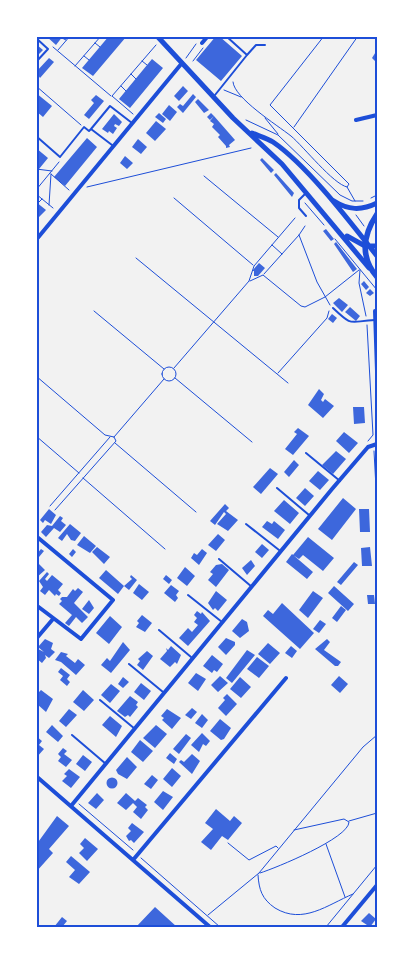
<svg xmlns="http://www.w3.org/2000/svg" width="413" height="963" viewBox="0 0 413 963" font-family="'IBM Plex Sans',sans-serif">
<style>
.building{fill:#3d67dc}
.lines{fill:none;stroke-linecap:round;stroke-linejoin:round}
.path{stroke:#1d4ed8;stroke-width:1}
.service{stroke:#1d4ed8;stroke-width:2}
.minor{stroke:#1d4ed8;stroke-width:4}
.tertiary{stroke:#1d4ed8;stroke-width:5}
.secondary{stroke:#1d4ed8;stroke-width:5.5}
.neatline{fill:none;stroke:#1d4ed8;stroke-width:2}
</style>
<rect width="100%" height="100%" fill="#f2f2f2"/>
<path class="building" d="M46,36H63L56,45Z
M109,36L126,37L93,76L82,68Z
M216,36H219L242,56L221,81L196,60Z
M37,45L43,50L36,57V47Z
M377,50V59L375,61L372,58Z
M49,58L54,62L40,78L36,72Z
M152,59L163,68L130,108L119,99Z
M183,86L188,91L179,101L174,96Z
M36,93L52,106L43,117L36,111Z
M193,94L196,97L183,113L177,107L180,104L183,106Z
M96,95L104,101L89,119L84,115L94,103L91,100Z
M198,99L209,110L204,113L195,102Z
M169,105L177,112L170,121L162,114Z
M159,113L166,119L163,123L155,117Z
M211,113L214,116L210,120L207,117Z
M114,114L122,122L119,126L115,124L114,126L117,128L113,134L109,131L108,133L102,129Z
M214,116L235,140L229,145L230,147L226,148V146L218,137L220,135L212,127L214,124L210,121Z
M156,121L166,129L155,141L146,133Z
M87,138L97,147L65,186L54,177Z
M138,139L147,147L141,154L132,147Z
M36,148L48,158L39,169L36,166Z
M125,156L133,163L127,169L120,163Z
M262,158L274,170L271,173L260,160Z
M276,173L294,193L292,197L274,175Z
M36,202L46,210L36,220Z
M326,229L334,239L331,241L323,231Z
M336,242L357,269L353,272L334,244Z
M259,263L265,268L258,276H254V271H252Z
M364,281L369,287L366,290L361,284Z
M370,289L374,293L370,296L366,293Z
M339,298L348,305L342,312L333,303Z
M350,307L360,316L356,321L345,312Z
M332,314L337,318L333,323L328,319Z
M319,389L324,394L321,400L323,402L325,399L334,406L323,418L308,405Z
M353,407H364L365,423L354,424Z
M298,428L309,436L293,455L285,449L297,434L294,432Z
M344,432L358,443L349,453L336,441Z
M336,451L346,459L333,474L322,465Z
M294,460L299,465L289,477L284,472Z
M270,468L278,474L261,494L253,487Z
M318,471L329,480L320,490L309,481Z
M305,488L314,496L305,506L296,498Z
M343,498L356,509L332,540L318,529Z
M284,500L299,513L290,524L274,511Z
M225,504L229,508L226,511L238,520L228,531L217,524L226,514L224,512L215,525L210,521Z
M49,509L56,515L51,524L45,520L43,523L40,520Z
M359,509H369L370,532H360Z
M60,516L63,518L61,521L66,525L60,532L54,528L46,537L41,532L47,525L52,526Z
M267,521L272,524L274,521L285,530L278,539L262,527Z
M70,524L81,533L75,541L71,540L67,534L62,541L58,538Z
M218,534L225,540L216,551L208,545Z
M84,536L96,546L90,553L77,545Z
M308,537L334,558L323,571L303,555L299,559L293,555Z
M262,544L269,550L262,558L255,552Z
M97,547L110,557L104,564L92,552Z
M370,547L372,566H362L361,548Z
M41,549L44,551L39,557L36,555Z
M73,549L76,552L72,557L69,554Z
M202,549L207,553L199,565L191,558L194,553L197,555Z
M292,554L313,572L307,579L286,562Z
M251,560L255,566L247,575L242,568Z
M36,561L45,570L36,578Z
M354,562L358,565L341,585L337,582Z
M222,564L229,570L216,587L208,580L213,574L210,572L216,565Z
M185,567L195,576L187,586L177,578Z
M106,570L124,586L118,594L99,578Z
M47,572L49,574L45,579L47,581L52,575L63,584L58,590L61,593L59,596L56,594L55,596L49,590L45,595L40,591L43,587L39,581Z
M131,575L137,580L129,590L124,586L132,579L130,577Z
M166,575L172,580L169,584L163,579Z
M139,584L149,592L142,600L133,593Z
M171,585L179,591L176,595L178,598L175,602L164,593Z
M334,586L354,604L348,611L328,593Z
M78,588L83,592L74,603L88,617L82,623L76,617L69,626L65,623L72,615L59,604L62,601L60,599L62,597H67L73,589L75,591Z
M216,591L227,600L218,611L215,608L213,610L208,603Z
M313,591L323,598L308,618L299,610Z
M367,595H374L375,604H368Z
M89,600L94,608L89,614L82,609Z
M282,603L314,633L300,649L263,616L268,610L273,614Z
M341,606L346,610L337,622L332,618Z
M197,611L201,614L202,612L210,621L188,646L179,638L188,628L192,632L198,625L194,622L197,618L194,615Z
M142,615L152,623L145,632L136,627L139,623L137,621Z
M110,616L122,627L109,644L96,633Z
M242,619L247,622L249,631L240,638L232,631Z
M320,620L326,624L319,633L313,629Z
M226,638L235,642V645L226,655L218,647Z
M45,639L53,643L51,649L55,652L49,658L45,655L46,658L42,663L36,658V648L44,652L38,647Z
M327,639L330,642L324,650L341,662L338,666H335L315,649Z
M123,642L130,650L111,673L101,665L107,658L110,661Z
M268,643L280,653L270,664L258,654Z
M171,646L181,655L177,664L175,662L170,667L160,659L167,651L166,648L168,650Z
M291,646L297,651L292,658L285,653Z
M247,650L255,655L232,683L226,678Z
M147,651L153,656L143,670L137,665L140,661L138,659Z
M61,652L68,654L66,656L75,663L78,659L85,665L76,675L61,662L55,660Z
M212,655L223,664L217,672L214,670L212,673L203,666Z
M257,657L269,666L259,678L247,669Z
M61,668L70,675L67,679L70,682L67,686L60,680L63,676L58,672Z
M196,673L206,679L198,691L188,683Z
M220,676L228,683L218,692L211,685Z
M339,676L348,684L340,693L331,685Z
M123,677L129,682L123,688L118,684Z
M240,677L251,687L241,698L230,689Z
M141,683L151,691L144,700L134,692Z
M111,684L120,691L110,703L101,695Z
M41,690L53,699L46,712L37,704L39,697L36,695Z
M83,690L94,700L84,711L73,702Z
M227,694L237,704L226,716L218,708L225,700L223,698Z
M130,696L138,702L136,705L138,707L130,717L128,715L125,717L117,711Z
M192,708L197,712L191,719L185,715Z
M69,709L77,715L66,727L59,721Z
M167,709L181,718L172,729L162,720L164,718L161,716Z
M202,714L208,720L202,728L195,723Z
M110,716L122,726L116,737L102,725Z
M220,719L231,728L224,739L221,740L210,731Z
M52,725L63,736L58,742L46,732Z
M156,725L167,734L155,748L143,738Z
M202,733L210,741L206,746L203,744L199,752L191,745Z
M186,734L191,738L179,754L173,749Z
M36,736L42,741L39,745L44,749L36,758Z
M140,740L153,751L143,762L131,752Z
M63,748L67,751L64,754L72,760L66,767L58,761L61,757L58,754Z
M170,753L177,759L174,764L166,758Z
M192,754L200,761L192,774L179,762L181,760L184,762Z
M83,755L92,762L85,771L76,764Z
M127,757L137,767L127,779L118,774L116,770Z
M172,768L181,776L172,787L163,779Z
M69,769L80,777L71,788L62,781L67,776L64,774Z
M152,775L158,780L151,789L144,784Z
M106.5 783a5.5 5.5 0 1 1 11 0a5.5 5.5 0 1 1-11 0Z
M163,791L173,797L163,810L154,802Z
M97,793L104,800L96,809L88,803Z
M126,793L135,801L126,810L117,803Z
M138,798L147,805L145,807L148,810L141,819L133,812L137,807L133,803Z
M216,809L230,821L234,816L242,823L228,840L222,836L211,850L201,842L213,829L205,823Z
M57,816L69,826L49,849L53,853L36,872V845Z
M132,823L144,832L134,843L131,840L129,841L126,836L131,831L128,828Z
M85,838L98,849L87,861L79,853L84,848L80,844Z
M71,856L90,872L79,884L69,877L75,870L66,862Z
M155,907L177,927H136Z
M369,913L376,919L370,927L361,921Z
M62,917L67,921L62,927H54Z"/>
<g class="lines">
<path class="path" d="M324,36L270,105L349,184L347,187L355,201
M62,38L66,40
M95,43L100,47
M53,47L111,96
M58,50L70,36
M84,56L89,60
M186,58L196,44
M142,61L147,65
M193,61L203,48
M75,66L101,36
M131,74L136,79
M233,82C234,98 277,125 291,136C304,147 333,184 347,187
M36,86L81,125
M121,86L126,91
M224,90L241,97
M133,114L112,96L156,45
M265,118L278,134
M246,120L278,135L340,195L352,201H363
M294,127L358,36
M36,169L52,171
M51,174L69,190
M204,176L278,237
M87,187L251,148
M36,190L59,162
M36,194L53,208
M174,198L253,265
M371,198L377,195
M38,203L42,199
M305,203L324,225
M49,205L51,174
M356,215L364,226
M299,235L317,282L330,305
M335,239L377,290
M272,245L282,254
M136,258L288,383
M360,270L359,283L366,316
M264,274L299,235L305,226
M250,281L263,275L301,306L305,307L325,297L359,270
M94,311L164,369
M367,325L373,435L368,441
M162 374a7 7 0 1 1 14 0a7 7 0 1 1-14 0Z
M174,368L249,281L254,266L295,218
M278,373L327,318L329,311
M36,376L105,435L114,437L116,441L55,510
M175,378L252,442
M36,436L79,473
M114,437L164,379
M115,443L196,512
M374,451L377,506
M83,478L165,549
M50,506L110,437
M79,804L133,850
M349,821L377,813
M228,843L249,860L276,846L278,848
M326,844L345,897
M141,858L220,927
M260,873C276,868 349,838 349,822L344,819L294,830
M258,875C259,890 262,899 275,908C303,925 327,905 353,894
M208,915L259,873L363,747L377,735
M326,927L377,865"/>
<path class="service" d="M36,38L48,49L36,62
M247,55L256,45H265
M215,95L247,55L226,36
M36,136L60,157L84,127L89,131L91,129
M112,145L91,129L110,106L132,123
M305,194L299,200V208L306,216
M333,308C354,328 349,321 375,320
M36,311L38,316L36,320
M306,453L340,481
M277,488L309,515
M246,524L279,550
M219,559L252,587
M188,595L222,622
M159,630L191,657
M129,664L163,692
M100,700L135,729
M72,735L106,764"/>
<path class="minor" d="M202,43L208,36
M356,120L377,115
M36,240L182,63
M375,311L377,371
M36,536L113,600L81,639L36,605
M36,639L53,619
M36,776L210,927
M71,806L332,489L368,447L377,444
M133,860L286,678
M342,927L377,885"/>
<path class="tertiary" d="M157,36L233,118L282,164L369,268
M252,133C259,136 267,138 273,142C307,165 351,223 377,256
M334,201C348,210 361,211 377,203
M347,236L365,246H377"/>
<path class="secondary" d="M377,214C363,235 360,257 377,277"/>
</g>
<rect width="413" height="963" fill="none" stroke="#ffffff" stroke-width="75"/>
<rect x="38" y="38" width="338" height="888" class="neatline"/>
</svg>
